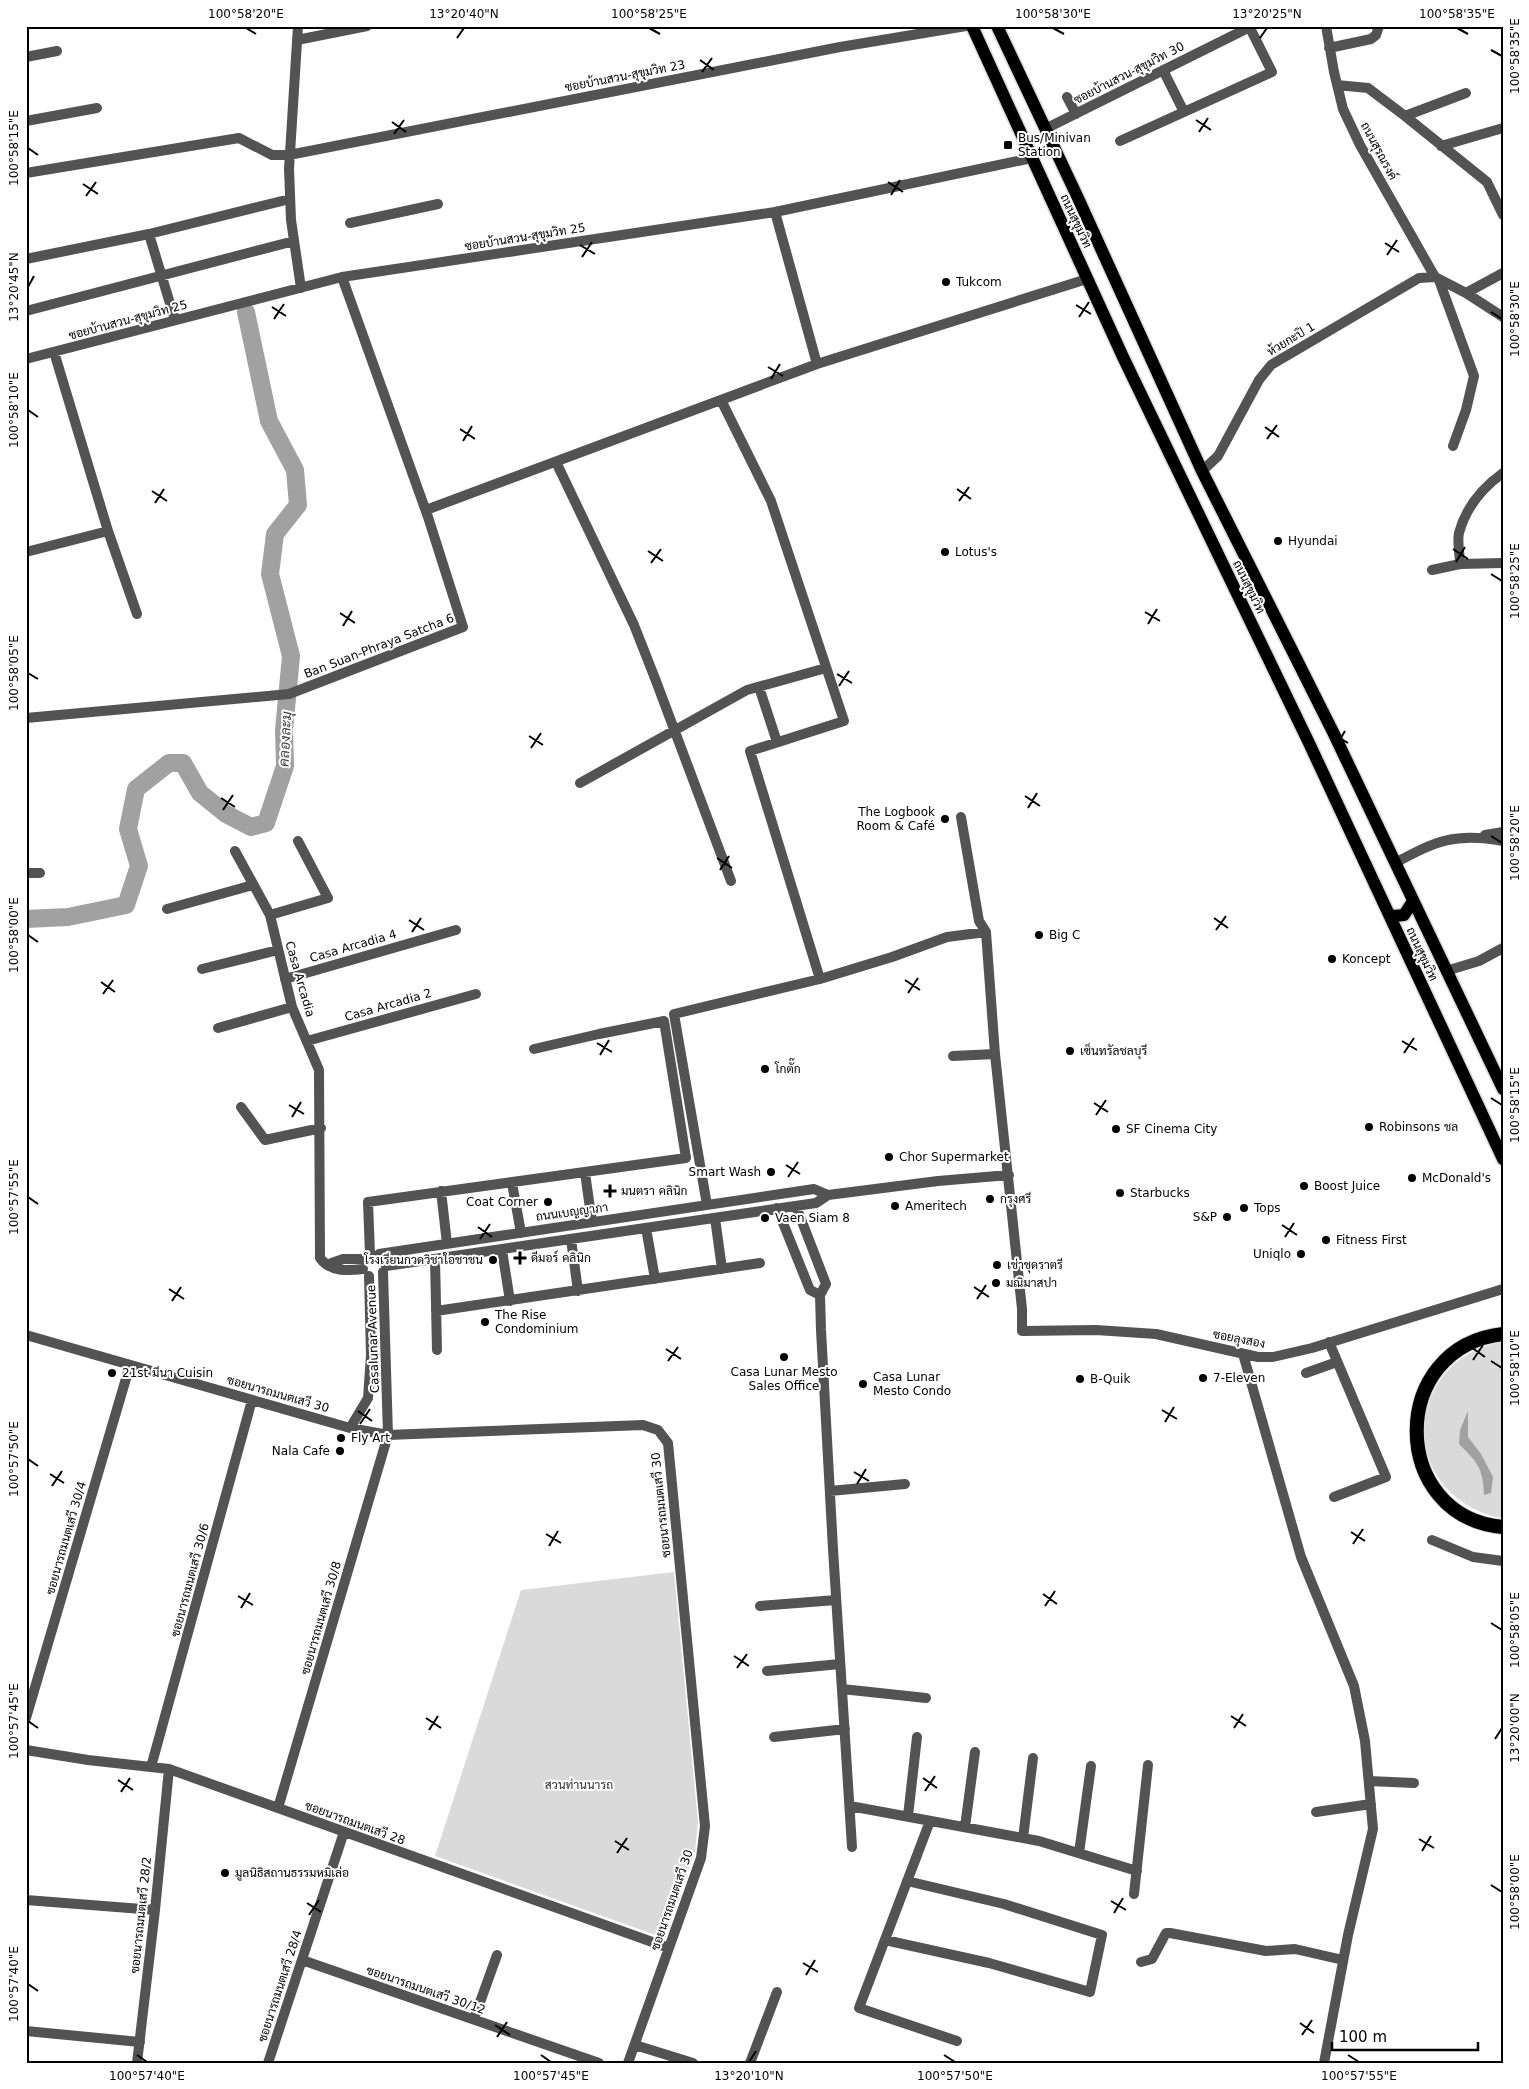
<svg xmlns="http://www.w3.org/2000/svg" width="1529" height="2089" viewBox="0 0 1529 2089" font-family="'DejaVu Sans',Sarabun,sans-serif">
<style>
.green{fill:#dadada}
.water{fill:#a1a1a1}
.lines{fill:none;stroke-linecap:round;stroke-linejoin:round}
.river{stroke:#a1a1a1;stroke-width:18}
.primary-casing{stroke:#dbdbdb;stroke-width:15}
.trunk-casing{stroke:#dbdbdb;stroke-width:16}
.minor{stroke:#535353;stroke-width:10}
.primary{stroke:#000;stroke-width:12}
.trunk{stroke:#000;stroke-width:14}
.ticks{fill:none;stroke:#000;stroke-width:2}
.poi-dot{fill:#000;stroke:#fff;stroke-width:2}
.labels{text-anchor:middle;stroke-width:4;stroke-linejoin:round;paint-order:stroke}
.street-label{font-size:12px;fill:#000;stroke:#fff}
.poi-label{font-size:12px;fill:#000;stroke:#fff;text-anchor:start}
.park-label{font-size:12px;fill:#313131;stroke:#fff}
.water-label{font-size:14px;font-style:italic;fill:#424242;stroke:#fff}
.neatline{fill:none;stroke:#000;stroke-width:2}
.ticks-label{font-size:12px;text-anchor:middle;fill:#000}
</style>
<rect width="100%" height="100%" fill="#fff"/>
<path class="green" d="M1503,1342V1518C1491,1517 1477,1511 1467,1505C1394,1460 1420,1354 1503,1342Z
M674,1572L698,1822L695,1852L664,1938L435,1856L521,1590Z"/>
<path class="water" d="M1468,1411V1437L1481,1454L1493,1477L1491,1493L1484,1495C1483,1467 1477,1462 1459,1444L1460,1430Z"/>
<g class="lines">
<path class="river" d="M26,919L68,917L126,905L139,866L128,829L136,789L169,763H183L200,793L226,814L251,827L266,823L285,766L284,730L291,656L270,574L275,534L298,505L295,470L269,421L246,312"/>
<defs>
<path id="primary" d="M972,26L1123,357L1309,743L1503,1159
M997,26L1078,198L1202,471L1333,732L1503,1089
M1389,914L1394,916L1404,915L1413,901"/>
<path id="trunk" d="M1503,1334C1387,1347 1389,1517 1503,1527"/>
</defs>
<use href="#primary" class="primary-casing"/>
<use href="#trunk" class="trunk-casing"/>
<path class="minor" d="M298,26L289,169L291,220L301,288
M1326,26L1334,72L1343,109L1360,145L1435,277L1466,293L1503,317
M297,40L367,26
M1329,48L1371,39L1376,35L1379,26
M26,57L57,51
M1163,70L1184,112
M1337,85L1368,88L1405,116L1487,182L1503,215
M1067,97L1076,114
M1405,116L1466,93
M26,121L97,108
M1045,129L1250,27
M1120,141L1272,72L1249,26
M1441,146L1503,128
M26,173L239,138L272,155H289L840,47L966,26
M775,212L817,364
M350,223L438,204
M149,234L175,320
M26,259L149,234L290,199
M1439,280L1474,376L1466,410L1453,446
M1466,293L1503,273
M26,311L294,241
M54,352L108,531L137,614
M26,359L342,277L775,212L1032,158
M721,400L771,501L844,721L750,751L820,979
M556,462L634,625L656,681L731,881
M1202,471L1218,456L1259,380L1271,365L1419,278L1435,277
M426,510L817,364L1087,279
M26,552L108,531
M1460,564C1460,555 1457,542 1459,533C1466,507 1482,488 1503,473
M1432,570L1460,564L1503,563
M759,687L777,742
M26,718L289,694L463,627L428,517L342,277
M580,783L747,690L826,668
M961,817L979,921L986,932L995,1054L1022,1309V1331L1096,1330L1156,1334L1258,1357H1273L1312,1348L1503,1289
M1485,835L1503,832
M235,851L270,915L292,1007L319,1070L320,1258C330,1272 348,1271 363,1269
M1395,863C1436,841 1455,832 1503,841
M26,873H40
M167,909L253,885
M270,915L328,898L298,841
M202,969L278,950
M1446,971L1479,961L1503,948
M285,979L456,930
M218,1028L292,1007
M307,1041L476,994
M953,1056L995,1054
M241,1107L265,1140L321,1128
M585,1173L592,1222
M512,1183L521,1233
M441,1191L447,1244
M707,1205L674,1014L820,979L892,957L947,937L986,932
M796,1206L826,1284L820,1295L821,1330L833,1549L852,1847
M777,1208L810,1290L820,1295
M715,1218L722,1269
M646,1228L655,1279
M571,1239L578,1291
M502,1250L510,1301
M370,1254L368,1202L686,1158L664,1021L599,1034L534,1049
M379,1254L814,1189L828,1195
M435,1259L437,1350
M329,1264L343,1259H364
M386,1266L816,1203L828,1195L938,1181L1009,1175
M436,1311L760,1263
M26,1335L350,1428L388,1435L643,1425L658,1430L668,1443L705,1826L701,1858L628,2063
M1329,1342L1386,1477L1334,1497
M1243,1354L1301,1557L1354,1686L1365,1741L1373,1829L1348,1935L1324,2063
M1306,1373L1337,1362
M350,1428L368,1398L371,1355L369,1276
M830,1491L905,1484
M1432,1540L1473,1557L1503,1561
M760,1606L836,1600
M767,1671L840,1664
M842,1689L926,1698
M26,1718L130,1365
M774,1737L845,1729
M26,1750L88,1760L169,1769L669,1948
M151,1767L252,1400
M1369,1781L1414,1783
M850,1806L1039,1841L1137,1871
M278,1808L388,1435L383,1272
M1316,1812L1371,1804
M908,1816L917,1737
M930,1821L859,2008L957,2041
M965,1827L975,1752
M1023,1838L1033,1758
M1079,1853L1091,1766
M1134,1894L1148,1765
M26,1900L155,1910
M885,1940L989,1963L1090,1992L1102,1935L1004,1904L907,1881
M302,1960L599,2063
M1141,1962L1152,1959L1166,1933H1170L1266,1951L1295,1949L1343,1960
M474,2019L497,1955
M26,2031L140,2042
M635,2045L693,2063
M137,2063L155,1910L169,1769
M268,2063L344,1832
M750,2063L777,1992"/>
<use href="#primary" class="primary"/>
<use href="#trunk" class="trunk"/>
</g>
<path class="ticks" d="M246,28L256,34M649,28L660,34M1053,28L1064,34M1457,28L1468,34M457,38L464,28M1260,38L1267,28M1491,50L1502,56M700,60L714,70M702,72L712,58M1196,120L1211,130M392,122L406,132M1199,132L1208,118M394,134L404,120M28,148L38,155M888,182L903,192M83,184L98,194M891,195L900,180M86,196L96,182M1385,243L1399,252M580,245L595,254M1387,255L1397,240M582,257L592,242M28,287L34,276M1076,305L1091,314M272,307L286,316M1491,312L1502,319M1079,317L1089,302M274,319L284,304M768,367L783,376M771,379L780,364M28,410L38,417M1265,427L1279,437M460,429L475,439M1267,439L1277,425M463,441L472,426M957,489L971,499M152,491L167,501M959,501L969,487M155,503L164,489M1453,549L1468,559M648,551L663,561M1456,562L1465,547M651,563L661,549M1491,574L1502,581M1145,612L1160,621M340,613L355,623M1148,624L1157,609M343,626L352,611M28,673L38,679M837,674L852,683M839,686L849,671M1333,734L1348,743M529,736L543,745M1336,746L1345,731M531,748L541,733M1025,796L1040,806M221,798L235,807M1028,808L1037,793M223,810L233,795M1491,836L1502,843M717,858L732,868M720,870L729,856M1214,918L1228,928M409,920L424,930M1216,930L1226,916M412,932L421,918M28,935L38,942M905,980L920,990M101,982L115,992M908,993L918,978M103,994L113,980M1402,1041L1417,1050M597,1043L612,1052M1404,1053L1414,1038M600,1055L609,1040M1491,1098L1502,1105M1094,1103L1108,1112M289,1105L304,1114M1096,1115L1106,1100M292,1117L301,1102M786,1165L800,1174M788,1177L798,1162M28,1197L38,1204M1282,1225L1297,1235M478,1227L492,1237M1285,1237L1294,1223M480,1239L490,1224M974,1287L989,1297M169,1289L184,1299M977,1299L986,1285M172,1301L181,1287M1471,1347L1485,1357M666,1349L681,1359M1473,1360L1483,1345M668,1361L678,1347M1491,1361L1502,1368M1162,1410L1177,1419M358,1411L372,1421M1165,1422L1174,1407M360,1424L370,1409M28,1459L38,1466M854,1472L869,1481M50,1474L64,1483M857,1484L866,1469M52,1486L62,1471M1351,1532L1365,1541M546,1534L561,1543M1353,1544L1363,1529M549,1546L558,1531M1043,1594L1057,1604M238,1596L253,1605M1045,1606L1055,1591M241,1608L250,1593M1491,1623L1502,1630M734,1656L749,1666M737,1668L747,1654M1231,1716L1246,1726M426,1718L441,1728M28,1721L38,1728M1234,1728L1243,1714M429,1730L438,1716M1495,1739L1502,1728M923,1778L937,1788M118,1780L133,1790M925,1791L935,1776M121,1792L130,1778M1419,1839L1434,1848M615,1841L629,1850M1422,1851L1431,1836M617,1853L627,1838M1491,1885L1502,1892M1111,1901L1126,1910M307,1903L321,1912M1114,1913L1123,1898M309,1915L319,1900M803,1963L818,1972M806,1975L815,1960M28,1984L38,1991M1300,2023L1314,2033M495,2025L510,2035M1302,2035L1312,2020M497,2037L507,2022M137,2055L147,2062M541,2055L551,2062M944,2055L955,2062M1348,2055L1359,2062M749,2062L756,2051"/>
<g class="poi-dot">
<rect x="1003" y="140" width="10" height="10" rx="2.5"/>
<circle cx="946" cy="282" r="5"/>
<circle cx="1278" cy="541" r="5"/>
<circle cx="945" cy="552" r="5"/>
<circle cx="945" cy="819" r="5"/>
<circle cx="1039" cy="935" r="5"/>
<circle cx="1332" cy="959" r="5"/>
<circle cx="1070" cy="1051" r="5"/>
<circle cx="765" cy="1069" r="5"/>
<circle cx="1369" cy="1127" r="5"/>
<circle cx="1116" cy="1129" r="5"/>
<circle cx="889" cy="1157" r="5"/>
<circle cx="771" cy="1172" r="5"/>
<circle cx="1412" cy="1178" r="5"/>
<circle cx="1304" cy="1186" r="5"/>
<path d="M607.5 1183.5h5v5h5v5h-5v5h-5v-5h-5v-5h5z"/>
<circle cx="1120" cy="1193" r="5"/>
<circle cx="990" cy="1199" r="5"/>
<circle cx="548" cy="1202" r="5"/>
<circle cx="895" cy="1206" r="5"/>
<circle cx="1244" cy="1208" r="5"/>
<circle cx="1227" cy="1217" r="5"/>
<circle cx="765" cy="1218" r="5"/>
<circle cx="1326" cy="1240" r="5"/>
<circle cx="1301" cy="1254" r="5"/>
<path d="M517.5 1250.5h5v5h5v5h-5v5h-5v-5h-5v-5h5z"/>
<circle cx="493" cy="1260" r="5"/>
<circle cx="997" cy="1265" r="5"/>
<circle cx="996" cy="1283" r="5"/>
<circle cx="485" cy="1322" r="5"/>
<circle cx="784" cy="1357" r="5"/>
<circle cx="112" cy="1373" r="5"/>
<circle cx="1203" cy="1378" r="5"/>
<circle cx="1080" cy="1379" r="5"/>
<circle cx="863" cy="1384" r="5"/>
<circle cx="341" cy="1438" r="5"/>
<circle cx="340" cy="1451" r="5"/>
<circle cx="225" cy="1873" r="5"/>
</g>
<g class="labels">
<g class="street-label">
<text transform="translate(1129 73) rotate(-27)" y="4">ซอยบ้านสวน-สุขุมวิท 30</text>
<text transform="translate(625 76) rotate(-11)" y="4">ซอยบ้านสวน-สุขุมวิท 23</text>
<text transform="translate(1379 151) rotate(62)" y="4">ถนนสุรณรงค์</text>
<text transform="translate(1076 221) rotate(65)" y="4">ถนนสุขุมวิท</text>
<text transform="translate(525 237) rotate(-9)" y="4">ซอยบ้านสวน-สุขุมวิท 25</text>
<text transform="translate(128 320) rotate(-15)" y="4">ซอยบ้านสวน-สุขุมวิท 25</text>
<text transform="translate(1291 339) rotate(-31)" y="4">ห้วยกะปิ 1</text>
<text transform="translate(1249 587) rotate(64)" y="4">ถนนสุขุมวิท</text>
<text transform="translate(379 646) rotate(-21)" y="4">Ban Suan-Phraya Satcha 6</text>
<text transform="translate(353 946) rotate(-16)" y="4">Casa Arcadia 4</text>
<text transform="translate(1422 954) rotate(65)" y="4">ถนนสุขุมวิท</text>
<text transform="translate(300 979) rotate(74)" y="4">Casa Arcadia</text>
<text transform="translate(388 1005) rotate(-16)" y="4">Casa Arcadia 2</text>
<text transform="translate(572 1212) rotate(-8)" y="4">ถนนเบญญาภา</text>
<text transform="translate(373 1339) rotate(-92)" y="4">Casalunar Avenue</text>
<text transform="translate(1239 1339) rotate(11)" y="4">ซอยลุงสอง</text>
<text transform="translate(278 1394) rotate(16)" y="4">ซอยนารถมนตเสวี 30</text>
<text transform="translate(661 1505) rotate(-96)" y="4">ซอยนารถมนตเสวี 30</text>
<text transform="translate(66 1538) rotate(-74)" y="4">ซอยนารถมนตเสวี 30/4</text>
<text transform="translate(190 1580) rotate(-75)" y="4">ซอยนารถมนตเสวี 30/6</text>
<text transform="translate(321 1618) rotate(-74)" y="4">ซอยนารถมนตเสวี 30/8</text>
<text transform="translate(355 1823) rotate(20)" y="4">ซอยนารถมนตเสวี 28</text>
<text transform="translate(672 1900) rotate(-71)" y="4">ซอยนารถมนตเสวี 30</text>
<text transform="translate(141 1915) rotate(-84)" y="4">ซอยนารถมนตเสวี 28/2</text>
<text transform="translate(280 1986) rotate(-72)" y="4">ซอยนารถมนตเสวี 28/4</text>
<text transform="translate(426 1990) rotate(19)" y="4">ซอยนารถมนตเสวี 30/12</text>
</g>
<g class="poi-label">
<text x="1018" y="142">Bus/Minivan<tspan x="1018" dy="14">Station</tspan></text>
<text x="956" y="286">Tukcom</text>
<text x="1288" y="545">Hyundai</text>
<text x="955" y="556">Lotus's</text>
<text x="935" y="816" text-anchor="end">The Logbook<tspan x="935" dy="14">Room &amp; Café</tspan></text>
<text x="1049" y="939">Big C</text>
<text x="1342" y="963">Koncept</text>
<text x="1080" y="1055">เซ็นทรัลชลบุรี</text>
<text x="775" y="1073">โกตั๊ก</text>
<text x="1379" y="1131">Robinsons ชล</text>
<text x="1126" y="1133">SF Cinema City</text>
<text x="899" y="1161">Chor Supermarket</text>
<text x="761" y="1176" text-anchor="end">Smart Wash</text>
<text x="1422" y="1182">McDonald's</text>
<text x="1314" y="1190">Boost Juice</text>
<text x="621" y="1195">มนตรา คลินิก</text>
<text x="1130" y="1197">Starbucks</text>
<text x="1000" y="1203">กรุงศรี</text>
<text x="538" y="1206" text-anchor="end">Coat Corner</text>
<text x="905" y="1210">Ameritech</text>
<text x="1254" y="1212">Tops</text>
<text x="1217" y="1221" text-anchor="end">S&amp;P</text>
<text x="775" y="1222">Vaen Siam 8</text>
<text x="1336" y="1244">Fitness First</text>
<text x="1291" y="1258" text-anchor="end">Uniqlo</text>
<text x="531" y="1262">ดีมอร์ คลินิก</text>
<text x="483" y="1264" text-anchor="end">โรงเรียนกวดวิชาใอชาชน</text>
<text x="1007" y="1269">เช่าชุดราตรี</text>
<text x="1006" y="1287">มณิมาสปา</text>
<text x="495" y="1319">The Rise<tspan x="495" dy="14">Condominium</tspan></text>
<text x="784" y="1376" text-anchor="middle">Casa Lunar Mesto<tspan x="784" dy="14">Sales Office</tspan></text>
<text x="122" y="1377">21st มีนา Cuisin</text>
<text x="873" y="1381">Casa Lunar<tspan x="873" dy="14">Mesto Condo</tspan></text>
<text x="1213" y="1382">7-Eleven</text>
<text x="1090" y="1383">B-Quik</text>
<text x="351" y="1442">Fly Art</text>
<text x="330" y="1455" text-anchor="end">Nala Cafe</text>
<text x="235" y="1877">มูลนิธิสถานธรรมหมิเล่อ</text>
</g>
<g class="park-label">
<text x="579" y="1789">สวนท่านนารถ</text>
</g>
<g class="water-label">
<text transform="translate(285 739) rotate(-87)" y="5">คลองละมุ</text>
</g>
</g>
<rect width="1529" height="2089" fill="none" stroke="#ffffff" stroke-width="55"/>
<path d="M1332 2042v8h146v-8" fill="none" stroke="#000000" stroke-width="2.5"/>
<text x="1339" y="2042" font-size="15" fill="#000000" stroke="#ffffff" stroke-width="4" paint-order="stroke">100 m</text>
<rect x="28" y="28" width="1474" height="2034" class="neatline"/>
<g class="ticks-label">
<text x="246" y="18">100°58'20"E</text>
<text x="464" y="18">13°20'40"N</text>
<text x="649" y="18">100°58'25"E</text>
<text x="1053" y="18">100°58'30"E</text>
<text x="1267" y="18">13°20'25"N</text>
<text x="1457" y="18">100°58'35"E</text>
<text transform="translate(1515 56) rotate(-90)" y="4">100°58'35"E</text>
<text transform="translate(14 148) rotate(-90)" y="4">100°58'15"E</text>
<text transform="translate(14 287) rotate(-90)" y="4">13°20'45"N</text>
<text transform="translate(1515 319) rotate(-90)" y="4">100°58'30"E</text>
<text transform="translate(14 410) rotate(-90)" y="4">100°58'10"E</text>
<text transform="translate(1515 581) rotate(-90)" y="4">100°58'25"E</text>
<text transform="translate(14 673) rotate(-90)" y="4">100°58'05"E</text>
<text transform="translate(1515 843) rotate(-90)" y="4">100°58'20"E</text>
<text transform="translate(14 935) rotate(-90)" y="4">100°58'00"E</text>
<text transform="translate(1515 1105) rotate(-90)" y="4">100°58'15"E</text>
<text transform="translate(14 1197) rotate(-90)" y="4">100°57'55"E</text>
<text transform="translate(1515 1368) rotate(-90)" y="4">100°58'10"E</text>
<text transform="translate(14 1459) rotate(-90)" y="4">100°57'50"E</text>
<text transform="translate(1515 1630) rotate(-90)" y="4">100°58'05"E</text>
<text transform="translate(14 1721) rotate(-90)" y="4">100°57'45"E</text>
<text transform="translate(1515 1728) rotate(-90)" y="4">13°20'00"N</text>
<text transform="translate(1515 1892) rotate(-90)" y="4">100°58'00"E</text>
<text transform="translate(14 1984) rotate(-90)" y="4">100°57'40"E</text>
<text x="147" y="2080">100°57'40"E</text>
<text x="551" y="2080">100°57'45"E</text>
<text x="749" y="2080">13°20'10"N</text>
<text x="955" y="2080">100°57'50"E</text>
<text x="1359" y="2080">100°57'55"E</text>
</g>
</svg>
